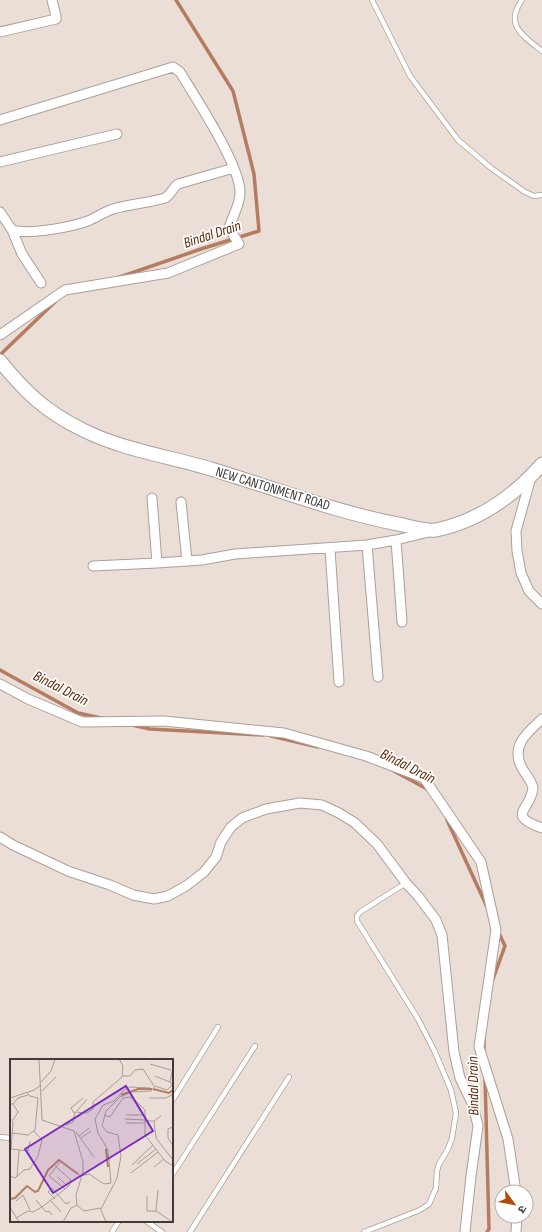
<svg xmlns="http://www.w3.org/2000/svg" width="542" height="1232" viewBox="0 0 542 1232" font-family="'Sofia Sans Condensed','Noto Sans Devanagari',sans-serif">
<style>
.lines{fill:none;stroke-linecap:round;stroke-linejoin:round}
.stream{stroke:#b47d61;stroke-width:3.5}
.lane-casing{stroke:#ac9f99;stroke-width:6}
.street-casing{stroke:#ac9f99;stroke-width:11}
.secondary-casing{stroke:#ac9f99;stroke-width:15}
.lane{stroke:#fff;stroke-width:4.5}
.street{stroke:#fff;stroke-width:9}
.secondary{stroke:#fff;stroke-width:13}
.labels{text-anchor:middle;stroke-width:3.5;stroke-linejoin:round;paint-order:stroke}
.street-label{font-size:14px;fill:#403b38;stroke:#fff}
.water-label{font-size:15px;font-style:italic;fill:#5d2807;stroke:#fff}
.inset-river{fill:none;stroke:#b47d61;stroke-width:2}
.inset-road{fill:none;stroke:#a79d97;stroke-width:1}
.view{fill:#7b2cbf;fill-opacity:0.15;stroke:#7b2cbf;stroke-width:2}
.inset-edge{fill:none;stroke:#403b38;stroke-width:2}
</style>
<rect width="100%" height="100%" fill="#ebded7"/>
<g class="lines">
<path class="stream" d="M117,278L201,249L259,231L254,174L233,91L176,0
M0,355L57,300
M0,670L78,713L101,718
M132,725L150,729L263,735
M271,736L318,747
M392,770L429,790
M447,820L487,907
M493,979L505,946L498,931
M484,1039V1053
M485,1077L489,1229L487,1232"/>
<defs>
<path id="lane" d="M372,0L410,76L458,140L491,168L525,192L534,196L542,195
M522,0C504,25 523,36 542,51
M172,1101L218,1027
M0,1137L11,1138
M172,1175L255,1046
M146,1221L162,1232
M112,1232L119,1221
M190,1232L289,1077
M364,1232L420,1210L429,1204L436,1188L437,1171L439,1164L448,1149L452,1138L456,1113L451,1090L434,1050L418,1019L357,921V916L360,912L406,883"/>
<path id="street" d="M0,32L56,19V16L52,0
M0,120L173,67L180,72C195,97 241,166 240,193C240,205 232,217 229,228L239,244L168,273L65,290L0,335
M0,162L117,134
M0,212L12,230C30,235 71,227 88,221C97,217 104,212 113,209C130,204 148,203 165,198C172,194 172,188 178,184L234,168
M12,230L22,254L41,283
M531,477L516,531L517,551L521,573L529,591L542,604
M152,498L157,563
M181,502L187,561
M396,540L402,622
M367,545L378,677
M330,549L339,682
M93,566L157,563L202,560L235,554L367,545L396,540L429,532
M0,684L28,699L82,722L164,721L284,733L366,756L424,778L481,862L496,930L479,1047L508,1139L516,1192
M542,719C528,732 511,745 521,766C524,773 531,779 533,788C531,810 505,815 542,828
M0,837L13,845L68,871L110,885L133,895L154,899L168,896L186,886L204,872L216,857L221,842L231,827L242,818L266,809L300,803L322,805L339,813L355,823L377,844L406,883L418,896L436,920L442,935L454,1052L460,1078L473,1105L478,1126L471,1176L465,1232
M516,1232L517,1216"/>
<path id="secondary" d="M0,361C26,393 46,412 83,430C123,450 168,456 211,469C274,488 338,513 403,525C411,527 428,531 436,530C479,521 513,497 542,464"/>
</defs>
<use href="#lane" class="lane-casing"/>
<use href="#street" class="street-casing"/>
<use href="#secondary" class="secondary-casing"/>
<use href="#lane" class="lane"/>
<use href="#street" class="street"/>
<use href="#secondary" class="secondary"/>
</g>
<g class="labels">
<g class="street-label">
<text transform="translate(273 488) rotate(17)" y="5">NEW CANTONMENT ROAD</text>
</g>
<g class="water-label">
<text transform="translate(212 234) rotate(-18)" y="5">Bindal Drain</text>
<text transform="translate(61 688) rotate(27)" y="5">Bindal Drain</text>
<text transform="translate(408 766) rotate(27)" y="5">Bindal Drain</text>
<text transform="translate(473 1086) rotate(-91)" y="5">Bindal Drain</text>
</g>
</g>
<g transform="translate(10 1059)">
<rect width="163" height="163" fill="#ebded7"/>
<path class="inset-river" d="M143,30L159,34L163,31M111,36L128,30H142M96,90L98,108M0,140L5,139L17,127L25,133L28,132L38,111L49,101L68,115"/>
<path class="inset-road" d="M29,0L32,61L64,72L73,103V113L66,136L67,146L74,152L90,149L96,163M140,5L161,11M113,17H120L125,11L133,10L144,27M145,17L160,23M31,23L41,12L45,0M163,27L160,23L163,8M32,32L46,18M0,39L24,31L31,26M139,39H156L163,35M0,45H3L8,53L3,61M3,45L8,39L18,36M67,52L77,40M64,54L61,49L73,39M94,56L100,58L113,39L120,38L129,45L135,51V76L155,102L163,107M116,56H135M0,59L3,63L1,90L18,92L20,82M115,60L135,61M135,62H144L151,57M144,62L146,79L163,101M116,64H135M56,66L63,63L65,53L77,54L83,50V43L112,18L113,7L109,0M163,68L158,70V79L163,87M66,73L84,98M2,74L18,76L25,71L28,39L20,37L17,34M69,77L79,69M71,79L81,72M127,105L146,90M122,106L143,86M144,108L154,100M121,114L148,93M0,117L5,119L14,111L20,110L28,97L32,81L24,72M7,118L9,91M48,118L58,128M55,130L39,117L51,102L71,117L79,115L94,125L101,124L98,91L88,74L85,60L93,46L104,42L114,31L121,28L140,29M137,137V152H146L161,162M45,140L38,133L42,129L56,145L60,143M26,141L36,153L39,152L42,156M6,142L13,136L20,151M41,142L51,153M0,148L9,163M91,150L107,119L111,97L108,76L97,73L92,67L96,52L110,38L122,33L141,32L145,27L157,31L162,26M146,152L148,131M6,159L18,152L23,153L32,148L59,127L61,121L45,107M53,163L61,149L67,146"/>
<path class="view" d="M116,27L143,72L43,134L15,90Z"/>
<rect width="163" height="163" class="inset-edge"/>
</g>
<g transform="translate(514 1204) rotate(122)"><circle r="19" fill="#ffffff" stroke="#b3b1af"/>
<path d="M0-3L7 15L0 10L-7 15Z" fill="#ae4d09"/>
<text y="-6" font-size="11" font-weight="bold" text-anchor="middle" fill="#403b38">उ</text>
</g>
</svg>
